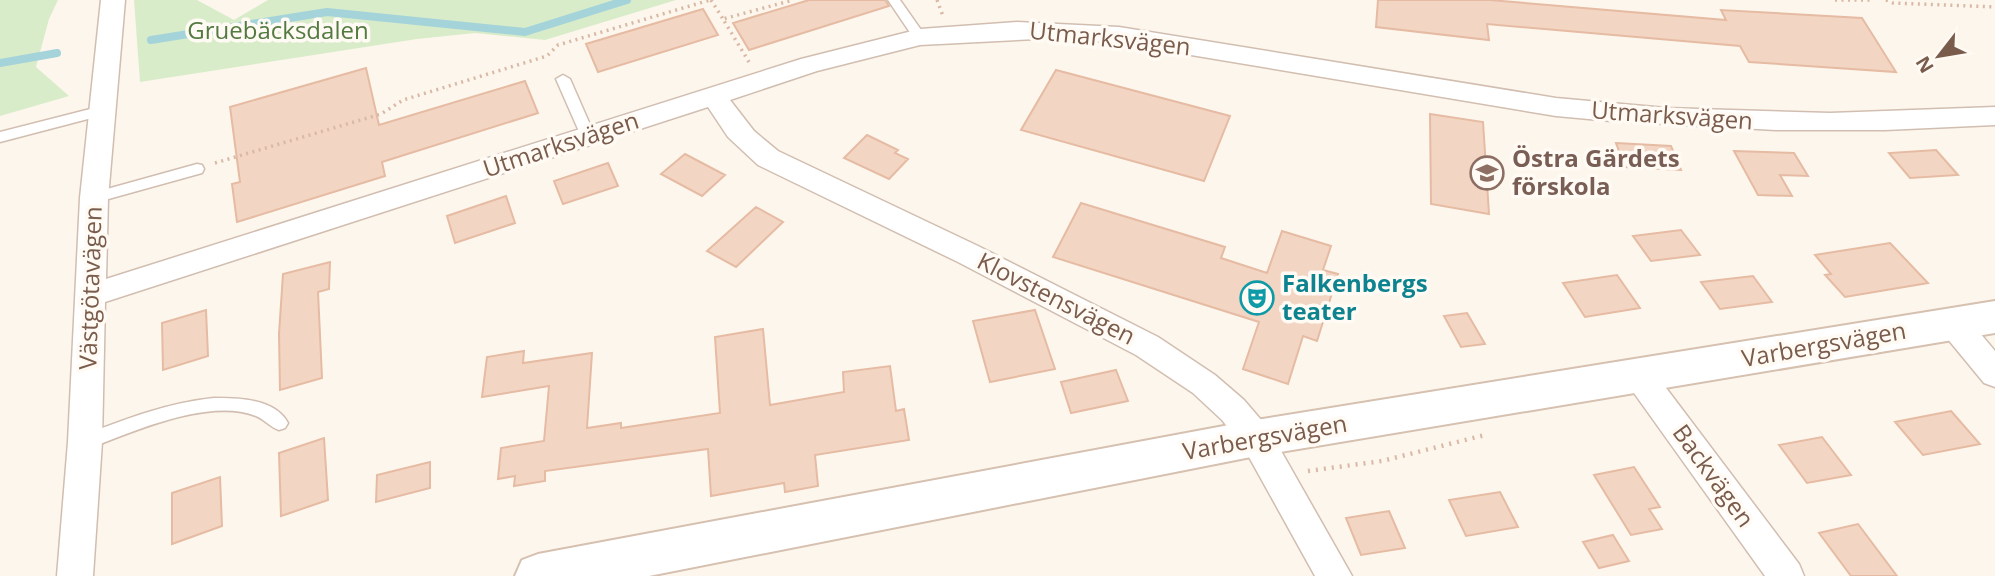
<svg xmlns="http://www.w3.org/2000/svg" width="1995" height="576" viewBox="0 0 1995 576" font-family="'Open Sans',sans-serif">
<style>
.green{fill:#d8ecc9}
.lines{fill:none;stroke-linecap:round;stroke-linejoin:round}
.stream{stroke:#a5d3da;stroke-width:8}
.building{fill:#f3d5c3;stroke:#e6bba3;stroke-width:2}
.lane-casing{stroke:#d1beb0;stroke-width:3}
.street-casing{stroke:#d1beb0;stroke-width:3}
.secondary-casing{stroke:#d6c0b0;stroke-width:4}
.path-far1{stroke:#d9b8a5;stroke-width:3.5;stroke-dasharray:2 4.5;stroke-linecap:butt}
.path{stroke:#d9b8a5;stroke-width:4.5;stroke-dasharray:2 6;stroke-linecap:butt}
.lane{fill:#fff;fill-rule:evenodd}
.street{fill:#fff;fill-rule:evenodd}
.secondary{fill:#fff;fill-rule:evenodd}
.labels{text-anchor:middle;stroke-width:7;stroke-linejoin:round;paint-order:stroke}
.park-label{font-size:24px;fill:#537a41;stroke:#fffaf3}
.street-label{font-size:24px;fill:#7a5c4d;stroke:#fffaf3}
.education-label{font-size:24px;font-weight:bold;fill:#785e54;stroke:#fffaf3;text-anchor:start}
.culture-label{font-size:24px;font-weight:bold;fill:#0d838f;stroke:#fffaf3;text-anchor:start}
</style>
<rect width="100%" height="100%" fill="#fdf6ec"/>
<path class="green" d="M0,0H58L49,19L36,67L69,96L0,116Z
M134,0H197L234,20L268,0H676L545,40L475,33L417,39L140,82Z"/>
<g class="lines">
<path class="stream" d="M151,40L327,12L525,32L627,0
M0,63L57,53"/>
</g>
<path class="building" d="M809,0H885L889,6L749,50L733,23Z
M1378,0H1490L1726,20L1721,10L1862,18L1896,72L1749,62L1740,46L1487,24L1489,40L1376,27Z
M703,9L718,35L598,72L586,44Z
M366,68L379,125L525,81L538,113L382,162L385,176L237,222L232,184L240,182L230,107Z
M1056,70L1230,116L1204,181L1021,130Z
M1430,114L1483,122L1489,214L1431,204Z
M867,135L898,150L895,153L908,159L889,179L844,158Z
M1616,143L1671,146L1681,170L1625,167Z
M1936,150L1958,175L1910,178L1889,153Z
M1734,151L1794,153L1808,176L1780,175L1792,196L1758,195Z
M685,154L725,175L702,196L661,174Z
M608,163L618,186L563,204L554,181Z
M506,196L515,223L455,243L447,216Z
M1081,203L1225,247L1221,258L1267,273L1282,231L1331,246L1323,270L1338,274L1317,341L1303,336L1288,384L1243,369L1259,322L1053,257Z
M756,207L783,222L736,267L707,251Z
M1681,230L1700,255L1651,261L1633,236Z
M1890,243L1928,283L1845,297L1825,275L1831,274L1815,255Z
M330,262L329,289L318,292L322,378L280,390L279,334L283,274Z
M1617,275L1640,308L1585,317L1563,283Z
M1753,276L1772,302L1720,309L1701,282Z
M206,310L208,356L163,370L162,323Z
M1035,310L1055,369L990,382L973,321Z
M1467,313L1485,344L1461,347L1444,316Z
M763,329L770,405L844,392L843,372L890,366L896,411L904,409L909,440L815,455L818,486L785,492L784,483L711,496L708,449L545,471V481L514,486L515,476L498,479L501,448L544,441L549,386L482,397L487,357L524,351L523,363L592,353L587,428L621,423V428L720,413L715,337Z
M1116,370L1128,401L1071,413L1061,382Z
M1951,411L1980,444L1923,455L1895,422Z
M1822,437L1851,475L1807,483L1779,445Z
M324,438L328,500L281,516L279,453Z
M430,462V488L376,502L377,475Z
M1634,467L1660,507L1649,509L1662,529L1631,535L1594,475Z
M220,477L222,526L172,544V493Z
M1500,492L1518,527L1466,536L1449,500Z
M1389,511L1405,548L1361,555L1346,518Z
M1858,524L1897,576H1851L1819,533Z
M1613,535L1629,561L1599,568L1583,542Z"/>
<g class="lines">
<defs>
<path id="lane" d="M888,0H900L926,37L925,40H915Z
M563,75L570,79L595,136L593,139L588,141L581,136L556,79Z
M102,106L107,108L109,111L107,114L0,142V132Z
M197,164L202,165L204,169L202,173L94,203L87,198L89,194Z
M214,398C237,398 275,398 288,423L285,428L279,430C270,427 264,419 256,416C208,397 130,433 85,450L79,447L76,442L79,437C123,420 166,403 214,398Z"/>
<path id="street" d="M101,0H125L108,198L106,279L801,59L920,29L1017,22L1119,27L1556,98L1666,108L1830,113L1995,107V125L1885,130H1776L1611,121L1556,116L1119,43L1056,38L920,45L817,71L730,100L754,131L778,151L978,246L1158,337L1215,375L1244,400L1268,428L1352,576H1315L1244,448L1222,420L1193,393L1136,355L958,262L758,165L728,137L708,107L105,302L102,442L93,576H57L68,442L80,198Z
M1953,311L1964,314L1995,351V387L1984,383L1942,332L1938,323L1942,314Z
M1640,364L1651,368L1799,564L1804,576H1765L1629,386L1624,377L1629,368Z"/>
<path id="secondary" d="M1995,301V333L1256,456L649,576H515L522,560L538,554L1256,420Z"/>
</defs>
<use href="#lane" class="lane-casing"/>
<use href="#street" class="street-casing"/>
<use href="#secondary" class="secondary-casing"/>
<path class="path-far1" d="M711,0L723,19
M937,0L943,16
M1835,0H1873
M1886,0L1893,3L1995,7
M749,62L723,19L793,0
M215,163L381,114L403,100L547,56L558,45L710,0"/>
<path class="path" d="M1308,471L1382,461L1485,435"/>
<use href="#lane" class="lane"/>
<use href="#street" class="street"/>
<use href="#secondary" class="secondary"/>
</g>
<defs>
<symbol id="school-ring" viewBox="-11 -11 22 22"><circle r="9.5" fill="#fffaf3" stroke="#8d6e63" stroke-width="1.5"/><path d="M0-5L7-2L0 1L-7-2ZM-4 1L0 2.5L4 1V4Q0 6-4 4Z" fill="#8d6e63"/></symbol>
<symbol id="theatre-ring" viewBox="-11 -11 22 22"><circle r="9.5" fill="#fffaf3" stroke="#0f9aa8" stroke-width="1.5"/><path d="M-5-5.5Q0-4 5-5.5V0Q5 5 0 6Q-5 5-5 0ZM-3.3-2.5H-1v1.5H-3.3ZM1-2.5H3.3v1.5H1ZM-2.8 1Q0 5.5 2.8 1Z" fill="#0f9aa8"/></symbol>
</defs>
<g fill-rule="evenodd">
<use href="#school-ring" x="1468" y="154" width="38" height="38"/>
<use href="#theatre-ring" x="1238" y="279" width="38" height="38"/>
</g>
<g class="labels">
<g class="park-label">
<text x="278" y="39">Gruebäcksdalen</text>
</g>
<g class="street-label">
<text transform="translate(1110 39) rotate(6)" y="8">Utmarksvägen</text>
<text transform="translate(1672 116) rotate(4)" y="8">Utmarksvägen</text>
<text transform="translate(561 145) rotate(-18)" y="8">Utmarksvägen</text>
<text transform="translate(91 288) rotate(-88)" y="8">Västgötavägen</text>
<text transform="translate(1056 299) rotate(27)" y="8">Klovstensvägen</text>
<text transform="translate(1824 345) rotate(-10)" y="8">Varbergsvägen</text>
<text transform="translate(1265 438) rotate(-10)" y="8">Varbergsvägen</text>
<text transform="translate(1713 476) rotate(54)" y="8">Backvägen</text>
</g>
<g class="education-label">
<text x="1512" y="167">Östra Gärdets<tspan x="1512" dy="28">förskola</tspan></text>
</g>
<g class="culture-label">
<text x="1282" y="292">Falkenbergs<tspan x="1282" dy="28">teater</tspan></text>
</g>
</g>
<g transform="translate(1939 56) rotate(239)" stroke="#fffaf3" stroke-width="5" paint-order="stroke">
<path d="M0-5L12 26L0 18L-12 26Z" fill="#7a5c4d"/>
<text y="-10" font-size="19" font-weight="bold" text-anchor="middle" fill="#7a5c4d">N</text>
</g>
</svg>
